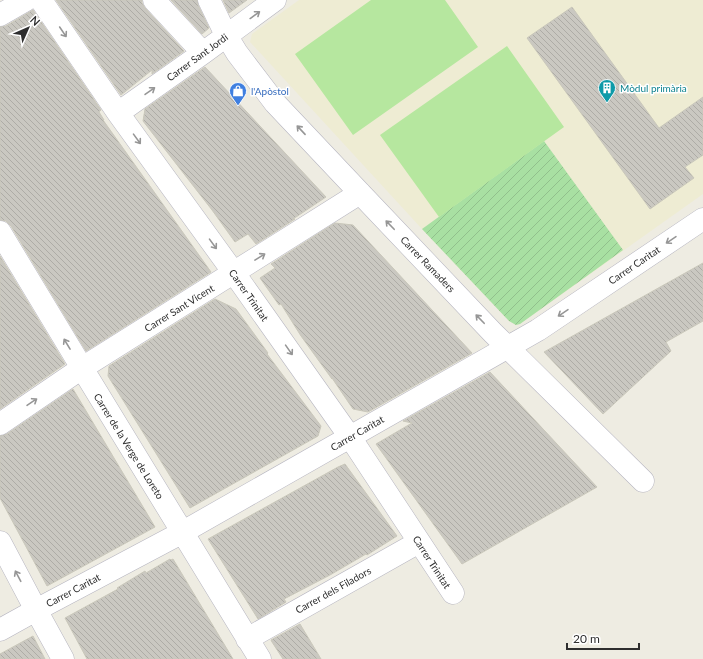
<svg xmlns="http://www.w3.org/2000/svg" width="703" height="659" viewBox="0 0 703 659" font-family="Lato,sans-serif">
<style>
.education{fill:#eeecd3}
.garden{fill:url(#garden-furrows)}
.pitch{fill:#b6e79f}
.building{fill:url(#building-back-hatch);stroke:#cac8bb}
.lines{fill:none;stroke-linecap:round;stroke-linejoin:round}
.street-casing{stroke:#b6b5c0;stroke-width:23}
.street{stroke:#fff;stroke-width:22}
.oneway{stroke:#969696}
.labels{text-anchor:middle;stroke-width:3;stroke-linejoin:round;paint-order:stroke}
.street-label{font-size:10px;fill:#2e2e2e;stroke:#fff}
.culture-label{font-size:10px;fill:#0d838f;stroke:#fff;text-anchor:start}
.shop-label{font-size:10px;fill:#366cbe;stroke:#fff;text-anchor:start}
</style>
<defs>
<pattern id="garden-furrows" width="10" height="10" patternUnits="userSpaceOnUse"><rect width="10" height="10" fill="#a8e0a2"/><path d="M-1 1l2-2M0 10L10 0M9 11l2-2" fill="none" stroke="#91c08c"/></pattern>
<pattern id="building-back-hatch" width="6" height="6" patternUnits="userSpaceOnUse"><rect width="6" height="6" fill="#cac8c1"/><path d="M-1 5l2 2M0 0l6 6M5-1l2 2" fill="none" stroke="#aeaca6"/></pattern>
</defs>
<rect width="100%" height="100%" fill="#eeece2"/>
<path class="education" d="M299,0H703V194L520,324L516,325L509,321L422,229L250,42L252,34Z"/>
<path class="garden" d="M544,141L623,250L520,324L516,325L509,321L422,229Z"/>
<path class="pitch" d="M371,0H445L478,47L353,135L295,54Z
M507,46L564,127L439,217L380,135Z"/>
<path class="building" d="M56,0H142V3L145,8L184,51L152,74V70L121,95Z
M171,0H197L198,5L209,28L202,34Z
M223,0H247L229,13Z
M572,7L659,128L703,97V155L685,167L694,178L650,209L527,38Z
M33,10L101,110L99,112L104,120H103L211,272L86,351L11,226L6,221L0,220V27L6,26Z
M205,67L326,197L293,219H295L256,244L248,234L235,242L212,210L143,121L145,109Z
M335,223L353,225L472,353L368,412L353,409L332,378V379L301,336L281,304L279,305L260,278L275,268L271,264Z
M0,256L65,364L0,409Z
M703,263V321L666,342L671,351L603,414L544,352Z
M215,299L236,309L268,353L267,354L321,426L318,436L190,508L108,376L109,366Z
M490,372L597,487L462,564L376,444L412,423L403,421Z
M73,389L155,527L47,586L0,498V436L7,434Z
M345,464L397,536L367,555L366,554L330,575L284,599L286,602L258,619L208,539L311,482L338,467Z
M170,559L171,560L173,559L233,659H87L65,618L118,589L117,588L145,571L146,573Z
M300,624L321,659H283L272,642L271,640Z
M33,636L45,659H0V654Z"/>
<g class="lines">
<defs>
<path id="street" d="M41,0L118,113L234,273L350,437L453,593
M154,0L203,53
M209,0L226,35L237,53L275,103L360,193L493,333L643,481
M0,15L26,0
M118,113L203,53L275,0
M0,232L82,368L260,659
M0,424L82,368L360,193
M0,542L36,610L63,659
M0,630L36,610L183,532L538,330L703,219
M247,639L419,542"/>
</defs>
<use href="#street" class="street-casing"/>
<use href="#street" class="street"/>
</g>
<defs><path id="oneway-shaft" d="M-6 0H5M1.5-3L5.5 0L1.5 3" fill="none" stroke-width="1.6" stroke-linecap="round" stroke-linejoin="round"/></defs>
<g class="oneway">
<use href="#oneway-shaft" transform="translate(255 15) rotate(-36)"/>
<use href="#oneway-shaft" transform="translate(63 32) rotate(56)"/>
<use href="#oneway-shaft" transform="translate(150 91) rotate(-35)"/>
<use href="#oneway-shaft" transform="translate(301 130) rotate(-133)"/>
<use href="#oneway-shaft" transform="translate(137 139) rotate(54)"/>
<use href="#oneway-shaft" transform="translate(390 225) rotate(-134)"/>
<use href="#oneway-shaft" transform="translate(671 240) rotate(146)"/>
<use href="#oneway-shaft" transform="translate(213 244) rotate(54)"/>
<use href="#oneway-shaft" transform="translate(260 257) rotate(-32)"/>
<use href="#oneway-shaft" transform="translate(563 313) rotate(146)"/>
<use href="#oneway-shaft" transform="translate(480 319) rotate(-134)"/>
<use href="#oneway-shaft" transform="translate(67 344) rotate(-121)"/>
<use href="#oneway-shaft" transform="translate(289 350) rotate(55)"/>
<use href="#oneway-shaft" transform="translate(32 402) rotate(-34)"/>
<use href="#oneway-shaft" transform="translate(18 576) rotate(-118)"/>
</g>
<defs>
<symbol id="building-pin" viewBox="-11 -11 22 30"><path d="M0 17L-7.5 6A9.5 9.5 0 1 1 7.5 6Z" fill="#0f9aa8" stroke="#fff"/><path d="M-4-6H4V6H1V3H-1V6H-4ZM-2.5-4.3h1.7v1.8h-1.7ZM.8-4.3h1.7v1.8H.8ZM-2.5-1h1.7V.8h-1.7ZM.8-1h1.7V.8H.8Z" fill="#fff"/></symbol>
<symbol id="shop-pin" viewBox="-11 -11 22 30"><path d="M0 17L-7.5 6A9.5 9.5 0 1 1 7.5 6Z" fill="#3f7fe0" stroke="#fff"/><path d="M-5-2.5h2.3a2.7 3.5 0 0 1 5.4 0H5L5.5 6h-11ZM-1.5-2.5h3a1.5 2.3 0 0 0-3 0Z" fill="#fff"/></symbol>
</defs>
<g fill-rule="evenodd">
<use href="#building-pin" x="597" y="78" width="20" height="27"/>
<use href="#shop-pin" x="228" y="81" width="20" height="27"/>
</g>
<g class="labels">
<g class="street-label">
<text transform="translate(197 57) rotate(-36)" y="4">Carrer Sant Jordi</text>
<text transform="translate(428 264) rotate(46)" y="4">Carrer Ramaders</text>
<text transform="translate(634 265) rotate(-34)" y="4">Carrer Caritat</text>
<text transform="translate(249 295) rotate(55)" y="4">Carrer Trinitat</text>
<text transform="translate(179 308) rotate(-32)" y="4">Carrer Sant Vicent</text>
<text transform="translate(357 433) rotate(-30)" y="4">Carrer Caritat</text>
<text transform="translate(129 446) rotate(58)" y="4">Carrer de la Verge de Loreto</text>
<text transform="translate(432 562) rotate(57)" y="4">Carrer Trinitat</text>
<text transform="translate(73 590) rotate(-28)" y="4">Carrer Caritat</text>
<text transform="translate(333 590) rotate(-29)" y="4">Carrer dels Filadors</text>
</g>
<g class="culture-label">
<text x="620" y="92">Mòdul primària</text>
</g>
<g class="shop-label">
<text x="251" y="95">l'Apòstol</text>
</g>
</g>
<g transform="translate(28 28) rotate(45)" stroke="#ffffff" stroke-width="3" paint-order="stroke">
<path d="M0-3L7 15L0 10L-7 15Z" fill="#2e2e2e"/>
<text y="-6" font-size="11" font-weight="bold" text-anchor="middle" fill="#2e2e2e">N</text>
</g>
<path d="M567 643v6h72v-6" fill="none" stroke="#2e2e2e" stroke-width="2"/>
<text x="573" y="643" font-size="12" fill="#2e2e2e" stroke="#ffffff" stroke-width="3" paint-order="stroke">20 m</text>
</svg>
